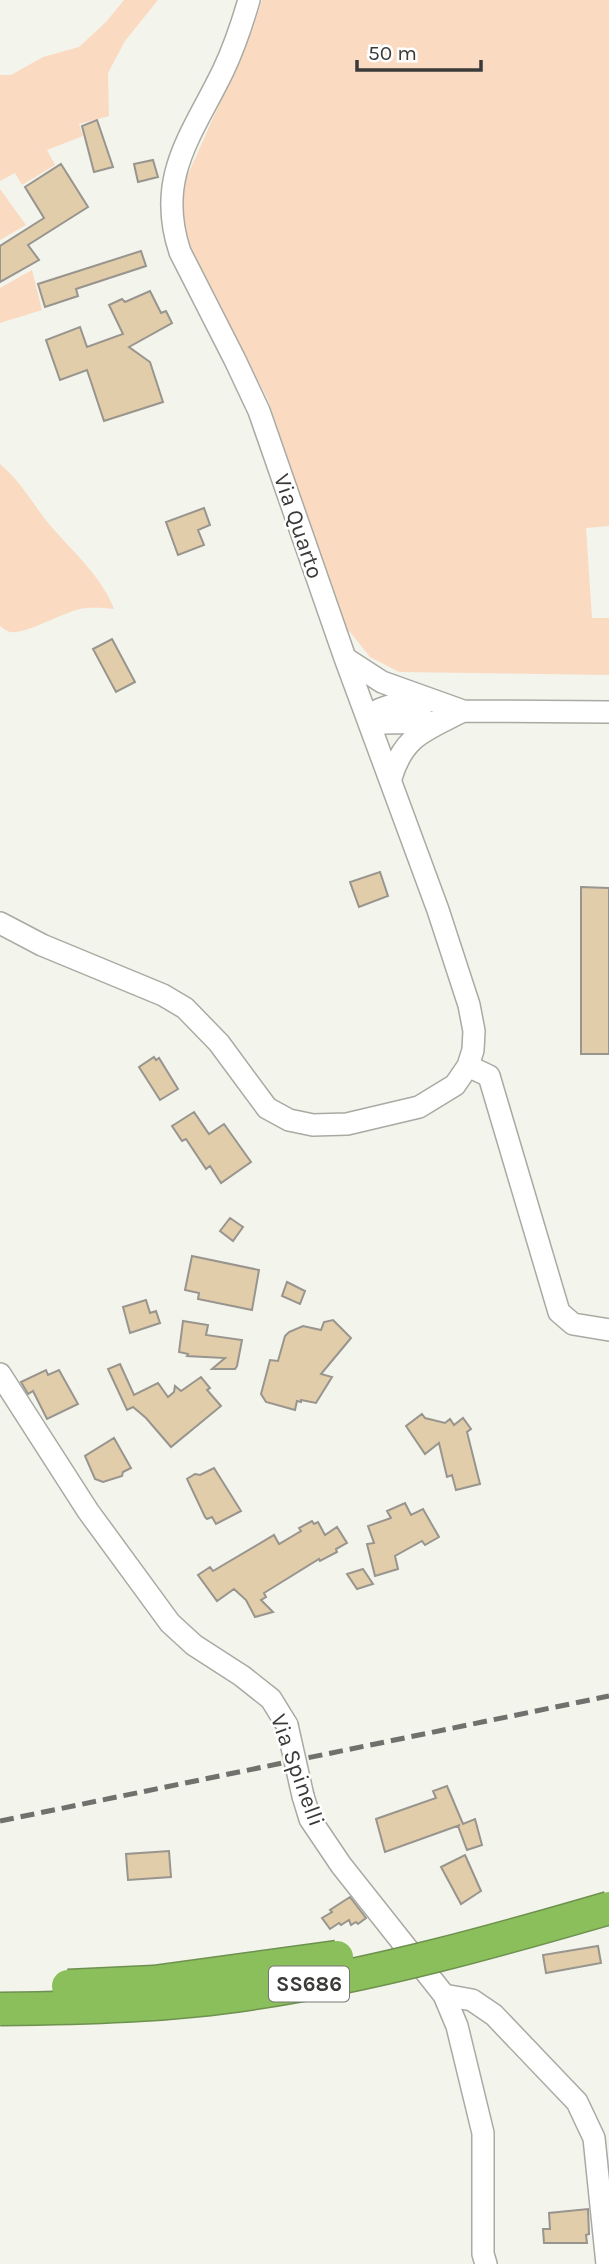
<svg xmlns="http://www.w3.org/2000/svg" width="609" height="2264" viewBox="0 0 609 2264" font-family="Karla,sans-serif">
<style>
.green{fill:#fbdac2}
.building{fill:#e1cda9;stroke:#98948e;stroke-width:2}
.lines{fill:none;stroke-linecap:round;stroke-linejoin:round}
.minor-casing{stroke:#a9aaa3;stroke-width:24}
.minor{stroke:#fff;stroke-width:21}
.rail{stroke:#70716d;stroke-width:5;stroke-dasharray:14 7;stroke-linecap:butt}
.minor-bridge-casing{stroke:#a9aaa3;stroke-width:24;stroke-linecap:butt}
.highway-bridge-casing{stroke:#6e914f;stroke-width:35;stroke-linecap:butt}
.minor-bridge{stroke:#fff;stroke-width:21}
.highway-bridge{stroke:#8abf5c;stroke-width:32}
.labels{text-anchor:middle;stroke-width:5;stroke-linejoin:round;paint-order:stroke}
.shield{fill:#fff;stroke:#757674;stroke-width:2}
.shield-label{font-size:21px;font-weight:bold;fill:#3a3b38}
.street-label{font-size:23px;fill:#3a3b38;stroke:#fff}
</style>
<rect width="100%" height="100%" fill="#f3f4ec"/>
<path class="green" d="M124,0H158L125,41L108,73L109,116L79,124L83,136L47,150L55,165L22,185L15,173L0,181V75H11L43,57L79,47L106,22Z
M262,0H609V526L586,528L592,618H609V675L399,672L370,657L350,632L345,629L268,400L189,245L183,213L185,181L252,31Z
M0,189L26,225L0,240Z
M32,270L42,310L0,323V288Z
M0,464C19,480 30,499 45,519C68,548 101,574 114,609C102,608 92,607 80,609C62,613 24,635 10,632C6,631 3,628 0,626Z"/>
<path class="building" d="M97,120L113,167L94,172L82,126Z
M153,160L158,177L138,182L134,164Z
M61,164L88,207L28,245L39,260L0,282V246L44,218L25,187Z
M141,251L146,266L76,289L78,296L45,307L38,284Z
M150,291L161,313L166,311L172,323L129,347L150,362L163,402L104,421L87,370L60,380L46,340L80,327L87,347L123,334L109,305L122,299L125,302Z
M204,508L210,525L198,530L204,545L178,555L166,522Z
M112,639L135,682L116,692L93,649Z
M380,872L388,896L359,907L350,882Z
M581,887L609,888V1054H581Z
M154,1057L156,1060L159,1058L178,1089L160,1100L139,1067Z
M194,1112L209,1134L224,1124L251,1162L221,1183L210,1166L206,1169L186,1139L182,1141L172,1126Z
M230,1218L243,1227L233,1241L220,1231Z
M192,1256L259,1270L252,1310L198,1299L199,1293L185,1290Z
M287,1282L305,1291L300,1304L282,1296Z
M146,1300L150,1313L156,1311L160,1323L130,1333L123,1307Z
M333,1320L351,1338L321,1374L332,1377L316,1403L301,1400V1402L297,1401L295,1410L266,1402L261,1394L270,1360L278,1361L285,1336L289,1332L303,1326L321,1330L324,1322Z
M183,1321L208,1325L206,1335L242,1340L237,1366L235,1369H212L225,1358L187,1356L188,1354L179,1352Z
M120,1364L134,1395L158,1383L168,1397L174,1392L175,1386L181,1391L201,1377L210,1388L207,1390L221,1406L171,1447L146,1418L133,1407L127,1410L108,1369Z
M46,1370L48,1375L59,1370L78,1404L47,1419L33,1391L28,1394L21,1382Z
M422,1414L425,1418L445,1423L450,1419L454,1425L463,1418L471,1429L467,1432L480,1484L456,1490L452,1475L447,1477L439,1443L425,1454L406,1426Z
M114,1438L131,1468L123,1472L122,1476L103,1482L95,1479L85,1456Z
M214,1468L241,1511L216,1524L212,1517L207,1519L205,1517L187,1479L195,1474L200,1475Z
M405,1503L411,1515L423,1509L439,1537L425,1545L422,1541L395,1556L398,1569L375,1576L367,1544L374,1543L368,1526L391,1518L387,1511Z
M312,1521L314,1524L318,1522L325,1535L337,1527L347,1543L336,1549L337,1552L320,1561L319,1559L264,1593L266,1597L261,1600L273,1612L255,1617L246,1600L234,1589L217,1601L198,1575L210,1567L213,1571L274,1535L279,1544L301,1531L299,1528Z
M363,1569L373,1584L357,1589L347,1574Z
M447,1786L463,1824L475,1819L482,1845L467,1850L458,1826L460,1825L385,1852L376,1819L436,1798L433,1791Z
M169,1851L171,1877L128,1880L126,1854Z
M465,1855L481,1891L461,1904L441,1867Z
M350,1897L366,1918L358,1924L356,1922L351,1925L349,1920L341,1925L339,1923L330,1929L322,1918L332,1912L330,1910Z
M598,1946L601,1963L546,1973L543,1955Z
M588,2209L589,2234L586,2235L587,2243H544L543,2229H550L549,2213Z"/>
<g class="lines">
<defs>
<path id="minor" d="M345,658L382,682L463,711L609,712
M367,716C387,704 402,702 426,702
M367,716L384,723L437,722
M391,778C404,735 425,731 463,711
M0,923L42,945L163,995L185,1008L219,1043L267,1108L289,1120L313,1125L347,1124L419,1107L455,1085L468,1066L473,1050L474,1031L469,1005L438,910L345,658L259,411L235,360L180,252C155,177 192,135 223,71C234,48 242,24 249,0
M468,1066L489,1076L559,1312L573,1324L609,1330
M0,1374L88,1511L170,1623L194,1645L242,1676L271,1699L287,1725
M303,1796L310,1819L341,1865L444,1995L457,2026L483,2133V2254L486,2264
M444,1995L472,2000L494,2015L577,2102L594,2138L607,2264"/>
</defs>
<use href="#minor" class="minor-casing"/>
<use href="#minor" class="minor"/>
<path class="rail" d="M0,1821L609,1696"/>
<defs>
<path id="minor-bridge" d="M287,1725L303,1796"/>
<path id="highway-bridge" d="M68,1986L154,1982L337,1957
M0,2009C84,2008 170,2006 254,1993C374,1975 492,1942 609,1908"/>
</defs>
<use href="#minor-bridge" class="minor-bridge-casing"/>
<use href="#highway-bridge" class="highway-bridge-casing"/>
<use href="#minor-bridge" class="minor-bridge"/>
<use href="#highway-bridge" class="highway-bridge"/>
</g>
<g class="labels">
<rect class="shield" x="269" y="1966.5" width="80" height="35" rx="5"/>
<g class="shield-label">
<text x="309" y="1991">SS686</text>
</g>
<g class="street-label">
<text transform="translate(299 526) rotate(71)" y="8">Via Quarto</text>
<text transform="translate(298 1770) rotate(70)" y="8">Via Spinelli</text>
</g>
</g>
<path d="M357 60v10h124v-10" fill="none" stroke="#3a3b38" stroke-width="3.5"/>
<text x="368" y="60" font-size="21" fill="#3a3b38" stroke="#ffffff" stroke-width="5" paint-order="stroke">50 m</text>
</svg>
